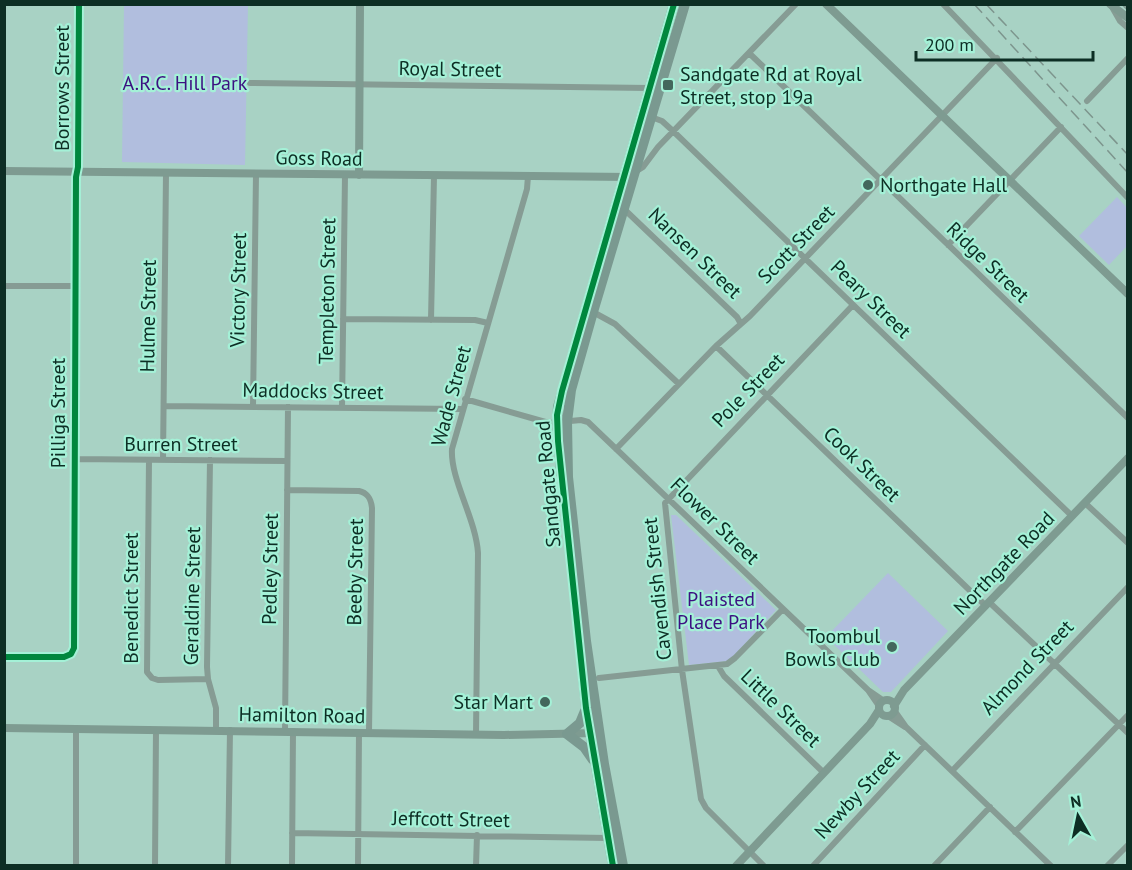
<svg xmlns="http://www.w3.org/2000/svg" width="1132" height="870" viewBox="0 0 1132 870" font-family="'PT Sans',sans-serif">
<style>
.green{fill:#b1bede}
.lines{fill:none;stroke-linecap:round;stroke-linejoin:round}
.street{stroke:#869c94;stroke-width:6}
.secondary{stroke:#7e9b91;stroke-width:8}
.highway{stroke:#7a9990;stroke-width:10}
.rail{stroke:#7d958d;stroke-width:1.5;stroke-dasharray:12 6;stroke-linecap:butt}
.cycleway-casing{stroke:#a4f1d7;stroke-width:10}
.cycleway{stroke:#00873e;stroke-width:6}
.poi-dot{fill:#43675c;stroke:#a4f1d7;stroke-width:2}
.labels{text-anchor:middle;stroke-width:4.5;stroke-linejoin:round;paint-order:stroke}
.street-label{font-size:20px;fill:#0d2e24;stroke:#a4f1d7}
.poi-label{font-size:20px;fill:#0d2e24;stroke:#a4f1d7;text-anchor:start}
.park-label{font-size:20px;fill:#3c1081;stroke:#a4f1d7}
</style>
<rect width="100%" height="100%" fill="#a8d2c4"/>
<path class="green" d="M124,5H248L245,165L122,162Z
M1117,197L1127,208V246L1109,265L1079,236Z
M671,515H676L776,610L729,661L689,665Z
M888,573L948,631L891,692H883L826,637Z"/>
<g class="lines">
<path class="street" d="M943,4L1128,198
M1112,7L1120,21L1128,28
M749,53L1128,418
M250,83L650,88
M1087,101L1128,58
M651,117L662,121L673,131L1072,516
M635,172L643,167L658,147L796,4
M624,209L737,317L741,324
M948,245L1061,127
M4,286H75
M593,312L615,324L679,384
M343,319L475,320L488,323
M431,320L434,176
M716,346L986,606
M465,399L549,423L581,420L588,422L868,690L884,701
M164,406L463,409
M253,407L256,174
M342,408L345,175
M616,449L716,346L750,316L997,58
M74,459L287,461
M149,460L147,672L152,678L158,680L208,679
M163,460L166,173
M210,460L207,667L208,679L216,708V730
M287,490L359,491C368,493 371,499 372,508L369,732
M1085,503L1128,543
M989,602L1128,733
M4,657H64L71,654L74,648L76,177L78,167L79,4
M718,666L724,676L824,773
M599,678L727,664L735,658L783,609
M868,690L879,706
M894,710L906,727L1051,866
M888,716L905,727
M285,731L288,407
M476,734L478,553C476,519 450,479 452,449L527,189L528,176
M952,771L1128,587
M1015,832L1128,715
M292,833L609,838
M76,866V728
M155,866L156,730
M228,866L230,730
M292,866L293,731
M358,866L359,732
M476,866L477,835
M764,866L706,808L701,799L682,670L665,503L853,305
M813,866L925,745
M934,866L990,807
M1107,866L1128,845"/>
<path class="secondary" d="M826,4L1128,294
M1110,4L1128,18
M1126,4L1128,6
M4,171L630,177
M359,175L360,4
M879 708a8 8 0 1 1 16 0a8 8 0 1 1-16 0Z
M894,706L904,690L1128,458
M4,728L504,735L596,733
M736,866L870,724L879,710"/>
<path class="highway" d="M561,473L557,423L558,407L674,4
M581,653L586,708L613,866
M585,711L580,723L567,734L584,747L593,760
M623,866L604,764L586,641L568,477L567,422L571,390L593,312L685,4"/>
<path class="rail" d="M974,4L1128,173
M986,4L1128,155"/>
<defs>
<path id="cycleway" d="M4,657H64L71,654L74,648L76,177L78,167L79,4
M613,866L586,708L558,441L557,415L562,391L674,4"/>
</defs>
<use href="#cycleway" class="cycleway-casing"/>
<use href="#cycleway" class="cycleway"/>
</g>
<g class="poi-dot">
<rect x="662" y="79" width="12" height="12" rx="3"/>
<circle cx="868" cy="185" r="6"/>
<circle cx="892" cy="647" r="6"/>
<circle cx="545" cy="702" r="6"/>
</g>
<g class="labels">
<g class="street-label">
<text transform="translate(450 69) rotate(1)" y="7">Royal Street</text>
<text transform="translate(62 88) rotate(-90)" y="7">Borrows Street</text>
<text transform="translate(319 158) rotate(1)" y="7">Goss Road</text>
<text transform="translate(796 244) rotate(-46)" y="7">Scott Street</text>
<text transform="translate(695 253) rotate(44)" y="7">Nansen Street</text>
<text transform="translate(988 262) rotate(44)" y="7">Ridge Street</text>
<text transform="translate(238 290) rotate(-89)" y="7">Victory Street</text>
<text transform="translate(327 291) rotate(-89)" y="7">Templeton Street</text>
<text transform="translate(871 299) rotate(44)" y="7">Peary Street</text>
<text transform="translate(148 316) rotate(-89)" y="7">Hulme Street</text>
<text transform="translate(748 390) rotate(-46)" y="7">Pole Street</text>
<text transform="translate(313 391) rotate(1)" y="7">Maddocks Street</text>
<text transform="translate(451 396) rotate(-75)" y="7">Wade Street</text>
<text transform="translate(58 413) rotate(-90)" y="7">Pilliga Street</text>
<text x="181" y="451">Burren Street</text>
<text transform="translate(862 464) rotate(44)" y="7">Cook Street</text>
<text transform="translate(548 484) rotate(-95)" y="7">Sandgate Road</text>
<text transform="translate(715 521) rotate(44)" y="7">Flower Street</text>
<text transform="translate(1004 563) rotate(-46)" y="7">Northgate Road</text>
<text transform="translate(270 569) rotate(-89)" y="7">Pedley Street</text>
<text transform="translate(355 572) rotate(-89)" y="7">Beeby Street</text>
<text transform="translate(657 589) rotate(-96)" y="7">Cavendish Street</text>
<text transform="translate(192 596) rotate(-89)" y="7">Geraldine Street</text>
<text transform="translate(131 598) rotate(-90)" y="7">Benedict Street</text>
<text transform="translate(1027 667) rotate(-46)" y="7">Almond Street</text>
<text transform="translate(781 708) rotate(44)" y="7">Little Street</text>
<text transform="translate(302 715) rotate(1)" y="7">Hamilton Road</text>
<text transform="translate(857 794) rotate(-47)" y="7">Newby Street</text>
<text transform="translate(451 819) rotate(1)" y="7">Jeffcott Street</text>
</g>
<g class="poi-label">
<text x="680" y="81">Sandgate Rd at Royal<tspan x="680" dy="23">Street, stop 19a</tspan></text>
<text x="880" y="192">Northgate Hall</text>
<text x="880" y="643" text-anchor="end">Toombul<tspan x="880" dy="23">Bowls Club</tspan></text>
<text x="533" y="709" text-anchor="end">Star Mart</text>
</g>
<g class="park-label">
<text x="185" y="90">A.R.C. Hill Park</text>
<text x="721" y="606">Plaisted<tspan x="721" dy="23">Place Park</tspan></text>
</g>
</g>
<rect width="1132" height="870" fill="none" stroke="#0d2e24" stroke-width="12"/>
<g transform="translate(1078 816) rotate(351)" stroke="#a4f1d7" stroke-width="4.5" paint-order="stroke">
<path d="M0-4.5L10 22L0 15L-10 22Z" fill="#0d2e24"/>
<text y="-9" font-size="16" font-weight="bold" text-anchor="middle" fill="#0d2e24">N</text>
</g>
<path d="M916 51v9h177v-9" fill="none" stroke="#0d2e24" stroke-width="3"/>
<text x="925" y="51" font-size="18" fill="#0d2e24" stroke="#a4f1d7" stroke-width="4.5" paint-order="stroke">200 m</text>
</svg>
